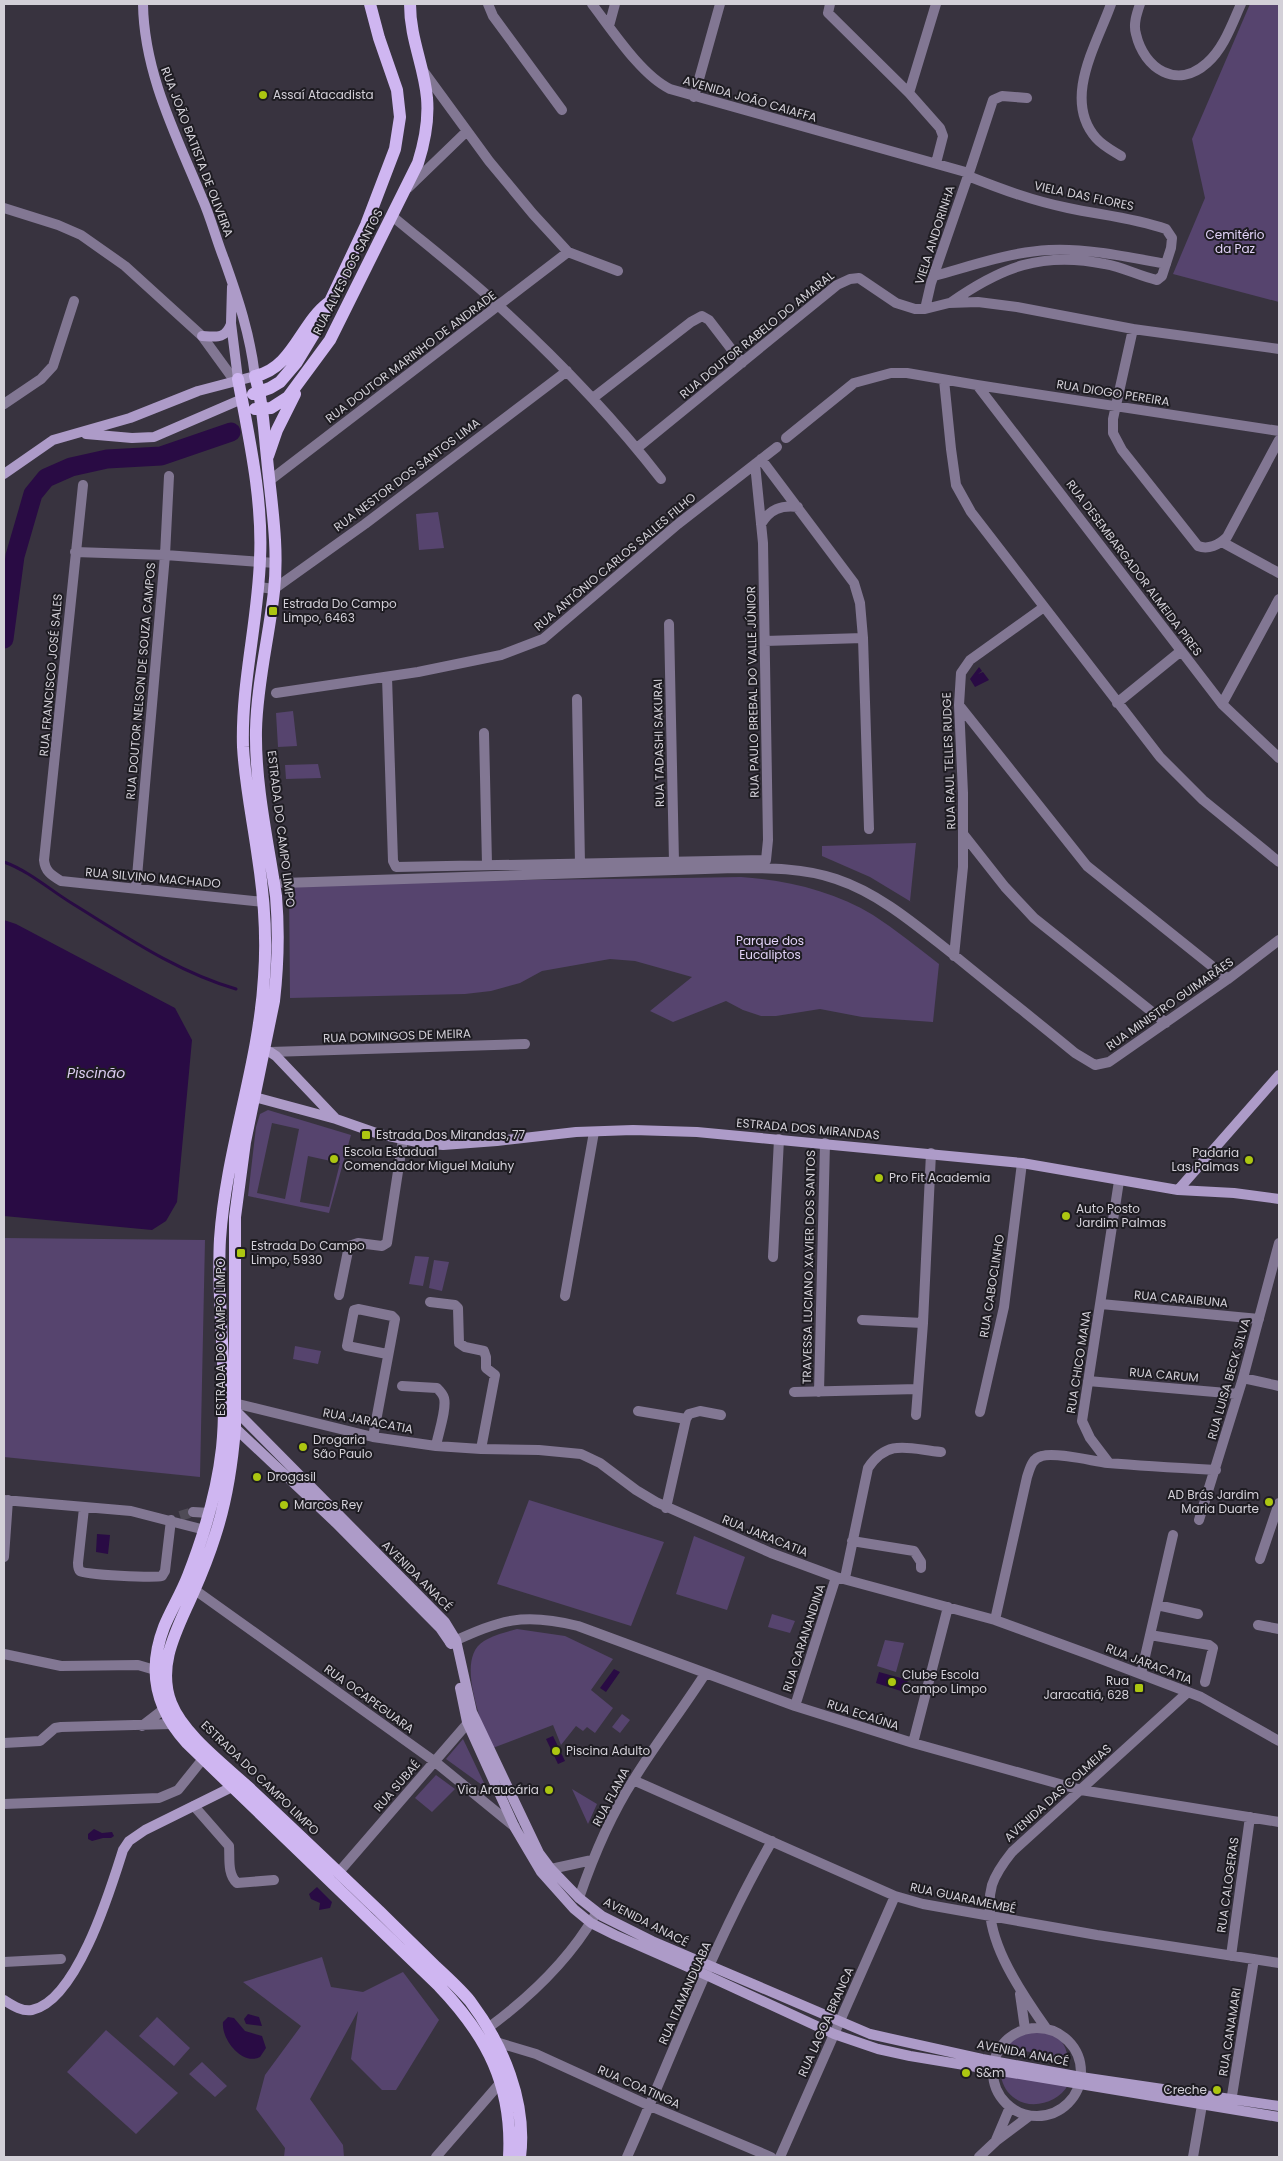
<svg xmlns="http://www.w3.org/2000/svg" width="1283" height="2161" viewBox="0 0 1283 2161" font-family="Poppins,sans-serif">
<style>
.green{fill:#56446e;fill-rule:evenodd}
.water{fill:#290b44}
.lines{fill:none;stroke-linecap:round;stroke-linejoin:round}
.stream{stroke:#290b44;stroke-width:3}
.river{stroke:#290b44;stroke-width:19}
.street-tunnel{stroke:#4f4b56;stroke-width:10;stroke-dasharray:10 5;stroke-linecap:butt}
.street{stroke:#827793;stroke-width:10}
.secondary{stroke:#ad9bc8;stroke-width:10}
.primary{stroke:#cfb6f1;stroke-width:12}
.poi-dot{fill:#acc611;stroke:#1e1c22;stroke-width:2}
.labels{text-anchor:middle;stroke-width:4;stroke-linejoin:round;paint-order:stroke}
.poi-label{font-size:12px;fill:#d3d0d8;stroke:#1e1c22;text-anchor:start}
.street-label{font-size:12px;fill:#d3d0d8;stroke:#1e1c22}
.park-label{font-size:12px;fill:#e2d3f8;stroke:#1e1c22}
.water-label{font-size:14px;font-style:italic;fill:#dccdf2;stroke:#1e1c22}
</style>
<rect width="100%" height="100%" fill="#38333f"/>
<path class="green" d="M1250,4H1279V302L1173,274L1205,198L1192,139Z
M438,512L444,548L419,550L416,514Z
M293,711L297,746L278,747L276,713Z
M318,764L321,778L286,779L285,765Z
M916,843L910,901L913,903L870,877L822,856V846Z
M741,877C786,880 834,891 873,915C896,930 917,947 939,964L933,1022L862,1017L820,1009L776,1016H761L743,1010L726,1001L673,1022L650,1011L692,977L635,961L610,959L542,971L520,983L491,991L465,994L290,998L289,884C439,880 590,880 741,877Z
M268,1110L351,1135L329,1213L248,1196L256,1127L260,1114ZM272,1123L299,1129L285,1199L257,1193ZM308,1156L340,1163L329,1207L300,1202Z
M4,1238L205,1240L200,1477L4,1457Z
M415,1256L429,1257L423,1286L409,1284Z
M434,1260L449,1262L442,1291L429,1288Z
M295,1346L321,1351L318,1364L293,1359Z
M529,1500L664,1542L631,1626L497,1584Z
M694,1536L745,1557L727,1610L676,1594Z
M772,1614L795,1621L790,1633L768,1627Z
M517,1629L565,1636L613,1659L591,1690L613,1708L595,1733L587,1727L583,1731L576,1726L561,1745L553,1725L490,1749C483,1723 454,1659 484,1641C493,1635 506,1632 517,1629Z
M885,1640L904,1643L896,1672L877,1666Z
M622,1714L630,1720L620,1733L612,1727Z
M463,1739L484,1783L482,1785L446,1759Z
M436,1775L455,1789L432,1812L415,1798Z
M572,1789L597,1804L588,1824Z
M322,1957L331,1987L363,1992L403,1972L439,2020L396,2090H382L351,2059L358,2011L310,2099L343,2145L344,2157H284L285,2148L256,2109L265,2075L301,2026L243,1982Z
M157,2017L190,2048L174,2066L139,2036Z
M1040,2029C1054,2033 1069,2043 1067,2060L1007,2047C1015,2033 1024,2028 1040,2029Z
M106,2030L178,2093L136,2134L67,2072Z
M202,2062L227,2086L215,2097L189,2074Z
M1000,2073L1068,2085C1058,2103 1030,2111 1013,2097C1005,2091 1002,2082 1000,2073Z"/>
<path class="water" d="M979,667L982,671L978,674L983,672L989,680L975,687L970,679Z
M4,920L16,924L175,1008L192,1040L177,1202L166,1221L152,1230L4,1216Z
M97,1534L110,1535L108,1554L96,1552Z
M614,1669L620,1672L606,1692L600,1688Z
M879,1672L908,1680L904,1692L876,1683Z
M553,1736L565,1761L558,1764L546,1739Z
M94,1829L102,1833L112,1832L114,1836L111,1838H103L92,1841L88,1839V1834Z
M317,1887L332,1902L330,1908L319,1910L320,1903L311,1899L309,1894Z
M248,2014L259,2017L262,2026L246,2024L244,2019Z
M228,2017L234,2018L245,2031L262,2036L266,2048L260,2057C242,2066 221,2039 223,2022Z"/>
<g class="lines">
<path class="stream" d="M4,862C29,871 50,890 73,904C125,936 177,972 236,989"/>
<path class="river" d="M4,639L15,556L33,494L46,478L71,467L107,459L161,456L231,432"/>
<path class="street-tunnel" d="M180,1516L193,1512"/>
<path class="street" d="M488,4L493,16L562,110
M592,4C612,30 641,75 670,89L969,173L931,283L925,309
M830,4L828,13L909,93L940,128L943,136L936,163
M1111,4C1097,44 1062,99 1096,138C1103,146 1113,151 1121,156
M1140,4C1137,13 1133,24 1136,34C1144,69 1177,90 1207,63C1224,48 1232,24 1241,4
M609,26L615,4
M424,72L489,161L533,214L568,252L618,271
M909,93L936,4
M694,97L720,4
M969,173L993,100L1002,96L1027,98
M408,188L466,132
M4,208L58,225L81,235L125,266L202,336L234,380
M392,216C428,246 466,275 500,307C558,360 613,417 661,479
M934,276C971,266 1010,252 1049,250C1087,248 1128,257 1166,264
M950,303C1001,267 1042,251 1105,264C1123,267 1139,276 1157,280L1162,276L1171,248L1172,238L1166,229C1134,218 1101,215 1068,208C1033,201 1001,189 968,176
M1133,329L1113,419V433L1122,450L1198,546C1208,550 1219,545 1227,537L1279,440
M944,380L951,449L956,485L971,512L1160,757L1203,800L1279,862
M977,385L1222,704L1279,758
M593,398L691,322L702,316L709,320L742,363
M4,404L41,379L53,366L74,301
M786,438L854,383L891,373H907L977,385L1279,431
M637,448L837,285L850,279L859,278L896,303L915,309H925L949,303L978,302L1017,307L1133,329L1279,349
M761,459L854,583L860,603L863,638L765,641
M269,481L568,252
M83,485L44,860C45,871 51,875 61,881L264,902
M761,524C770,509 781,505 798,507
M1222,542L1279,573
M75,552L165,555L275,563
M259,587L274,589L365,524L567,371
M669,624L674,862
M863,638L869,829
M387,677L393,861L396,867L766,860L768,840L763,543L755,464
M276,693L418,672L501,655L543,639L678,524L777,447
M577,699L580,864
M1117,703L1181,651
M1222,704L1279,599
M959,705L1087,866L1228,979
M484,733L487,864
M964,835L1005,887L1034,918L1166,1023
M283,883L735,868C769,868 804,868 836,879C881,894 918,927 954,955C994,988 1035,1020 1075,1053L1095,1065L1109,1062L1228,979L1279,940
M136,888L165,555L169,476
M954,956L963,867V793L959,705L961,673L970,660L1044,607
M270,1052L525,1044
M773,1257L779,1139
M339,1295L349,1246L358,1243L382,1246L387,1243L403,1139
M565,1296L594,1132
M430,1302L455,1305L458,1308L459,1343L465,1347L484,1351L486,1357V1368L495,1375L481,1449
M1101,1304L1259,1319
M862,1320L923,1323
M1243,1378L1279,1386
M1088,1381L1238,1394
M402,1386L437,1388C440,1391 443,1394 444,1398C447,1409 438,1434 436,1446
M794,1392L918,1389
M819,1392L825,1143
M234,1403L373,1437L436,1446L481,1449L539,1450L581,1454L600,1463L636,1490L656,1502L771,1553L836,1577L995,1620L1088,1654L1201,1697L1279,1741
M638,1411L686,1419
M980,1412L1004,1307L1022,1163
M916,1415L923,1323L931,1153
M373,1437L395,1319L392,1316L358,1309L354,1310L347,1346L387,1354
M1109,1463L1090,1438L1082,1421L1119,1181
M4,1500L131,1511L205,1530
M84,1508L78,1563C78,1566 78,1569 80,1571C85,1575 154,1578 162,1576L165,1571L171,1520
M666,1508L686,1419L689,1414L700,1411L721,1415
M193,1512L210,1513
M1199,1520L1243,1378L1279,1243
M852,1541L914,1551L921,1562V1568
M4,1557L8,1500
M1260,1559L1279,1503
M845,1578L868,1468C888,1438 909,1449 941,1452
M195,1590L434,1761L515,1827
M1157,1605L1198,1614
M995,1620L1027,1477C1030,1468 1032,1458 1042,1456C1056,1452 1092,1461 1108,1463C1144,1466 1180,1468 1216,1470
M1258,1625L1279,1629
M1150,1635L1209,1645L1213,1648L1205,1682
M450,1643C501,1620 522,1612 578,1626L795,1706L913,1743L1081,1790L1279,1822
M4,1654L61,1666L138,1665L155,1670
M1141,1674L1173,1535
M795,1706L836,1577
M142,1726L164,1709
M4,1743L40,1741L55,1728L61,1727L171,1724
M913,1743L948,1607
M633,1780L895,1896L923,1904L1097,1935L1279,1963
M4,1804L159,1798L178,1790L202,1760
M194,1806L229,1846C230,1858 227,1874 237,1883L274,1880
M551,1869L592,1860
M339,1872L473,1717
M579,1898C593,1857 610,1816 634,1779C656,1743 682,1710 705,1674
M1231,1956L1250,1817
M4,1962L61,1959
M1020,1994L1025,2029
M993 2072a44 44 0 1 1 88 0a44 44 0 1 1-88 0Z
M488,2028C530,1997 569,1960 595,1915
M1046,2028C1020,1991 979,1933 992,1885C996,1873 1004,1862 1012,1852L1188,1692
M496,2042L536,2054L650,2106L771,2157
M1230,2108L1254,1959
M996,2140L1010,2107
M436,2157L501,2082
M627,2157C674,2052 714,1941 772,1841
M780,2157L895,1896
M979,2157L996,2141L1028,2117
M1193,2157L1202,2105"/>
<path class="secondary" d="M232,287L231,323L238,379
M202,336C217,337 225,339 231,324
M86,434L132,438L154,437L242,399
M4,474L53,440L130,418L198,391L255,376C250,334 238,298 224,259C216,239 211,218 202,198C176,135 144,73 143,4
M258,1049L270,1052L276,1056L335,1118
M247,1095L336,1119L379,1134L422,1143L443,1145L497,1141L576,1132L633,1130L697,1132L1022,1163L1178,1190L1234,1193L1279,1199
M1178,1190L1279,1075
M232,1407L445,1622L456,1640L472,1712L539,1853L551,1869L579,1898L602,1916L652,1941L870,2034L982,2059L1081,2077L1279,2106
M232,1425L336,1523L440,1628L451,1644
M460,1688L467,1722L515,1828L541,1872L574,1909L591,1923L615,1935L706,1975L834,2034L878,2049L910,2056L1279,2117
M4,2000C12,2005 22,2012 32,2010C77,2001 111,1888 123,1850L129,1841L145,1830L238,1784"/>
<path class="primary" d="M328,303C301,323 292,369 255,376C263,402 264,431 267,458C271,502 279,546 274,591C269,637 257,683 256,730C255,786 268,842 276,896C279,931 278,966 274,1001L245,1142L235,1217V1428C232,1465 227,1500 215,1536C209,1555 201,1575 193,1593C178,1628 156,1664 171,1703C183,1734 223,1764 248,1787C292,1828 336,1870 379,1911C398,1930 417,1948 436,1967C448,1978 460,1989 470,2001C503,2045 527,2102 520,2157
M238,379C249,438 263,499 260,559C258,622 241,684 243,747C245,784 253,821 258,858C264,897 267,937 264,977C259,1065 226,1150 220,1239C216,1308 229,1379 222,1448C217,1493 204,1535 188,1576C181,1594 171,1610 164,1627C147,1671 156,1709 187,1743L439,1986C487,2036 513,2086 509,2157
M253,394L270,388L280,382L297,362L317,329L366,225L395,149L400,117L397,90L379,38L370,4
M255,409L271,408L288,397L330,340L418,163C425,141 429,121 427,98C424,65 410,39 410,4
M268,456L277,430L295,394"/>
</g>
<g class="poi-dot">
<circle cx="263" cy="95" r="5"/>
<rect x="268" y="606" width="10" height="10" rx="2.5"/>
<rect x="361" y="1130" width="10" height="10" rx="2.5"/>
<circle cx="334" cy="1159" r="5"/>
<circle cx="1249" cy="1160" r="5"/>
<circle cx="879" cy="1178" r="5"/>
<circle cx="1066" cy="1216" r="5"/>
<rect x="236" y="1248" width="10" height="10" rx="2.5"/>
<circle cx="303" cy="1447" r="5"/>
<circle cx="257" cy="1477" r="5"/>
<circle cx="1269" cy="1502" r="5"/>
<circle cx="284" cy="1505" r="5"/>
<circle cx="892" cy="1682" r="5"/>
<rect x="1134" y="1683" width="10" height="10" rx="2.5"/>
<circle cx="556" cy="1751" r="5"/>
<circle cx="549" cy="1790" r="5"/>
<circle cx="966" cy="2073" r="5"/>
<circle cx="1217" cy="2090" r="5"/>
</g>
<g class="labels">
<g class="poi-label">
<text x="273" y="99">Assaí Atacadista</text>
<text x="283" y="608">Estrada Do Campo<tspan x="283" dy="14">Limpo, 6463</tspan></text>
<text x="376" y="1139">Estrada Dos Mirandas, 77</text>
<text x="344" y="1156">Escola Estadual<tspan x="344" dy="14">Comendador Miguel Maluhy</tspan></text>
<text x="1239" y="1157" text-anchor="end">Padaria<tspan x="1239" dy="14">Las Palmas</tspan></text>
<text x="889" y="1182">Pro Fit Academia</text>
<text x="1076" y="1213">Auto Posto<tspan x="1076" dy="14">Jardim Palmas</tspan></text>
<text x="251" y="1250">Estrada Do Campo<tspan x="251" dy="14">Limpo, 5930</tspan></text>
<text x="313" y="1444">Drogaria<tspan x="313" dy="14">São Paulo</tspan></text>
<text x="267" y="1481">Drogasil</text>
<text x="1259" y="1499" text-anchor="end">AD Brás Jardim<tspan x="1259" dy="14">Maria Duarte</tspan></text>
<text x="294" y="1509">Marcos Rey</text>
<text x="902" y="1679">Clube Escola<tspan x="902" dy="14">Campo Limpo</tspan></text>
<text x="1129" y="1685" text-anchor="end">Rua<tspan x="1129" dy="14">Jaracatiá, 628</tspan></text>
<text x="566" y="1755">Piscina Adulto</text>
<text x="539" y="1794" text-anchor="end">Via Araucária</text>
<text x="976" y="2077">S&amp;m</text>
<text x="1207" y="2094" text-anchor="end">Creche</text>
</g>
<g class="street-label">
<text transform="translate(750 99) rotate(16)" y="4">AVENIDA JOÃO CAIAFFA</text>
<text transform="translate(197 152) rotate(69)" y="4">RUA JOÃO BATISTA DE OLIVEIRA</text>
<text transform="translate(1084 196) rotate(12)" y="4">VIELA DAS FLORES</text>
<text transform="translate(935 235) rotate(-72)" y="4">VIELA ANDORINHA</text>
<text transform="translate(348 272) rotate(-63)" y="4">RUA ALVES DOS SANTOS</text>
<text transform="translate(757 335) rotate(-39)" y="4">RUA DOUTOR RABELO DO AMARAL</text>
<text transform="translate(411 357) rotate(-37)" y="4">RUA DOUTOR MARINHO DE ANDRADE</text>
<text transform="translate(1113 393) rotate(9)" y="4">RUA DIOGO PEREIRA</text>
<text transform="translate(407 475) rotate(-37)" y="4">RUA NESTOR DOS SANTOS LIMA</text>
<text transform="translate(615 562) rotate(-40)" y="4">RUA ANTÔNIO CARLOS SALLES FILHO</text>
<text transform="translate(1134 568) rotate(53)" y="4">RUA DESEMBARGADOR ALMEIDA PIRES</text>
<text transform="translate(51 675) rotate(-85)" y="4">RUA FRANCISCO JOSÉ SALES</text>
<text transform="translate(141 681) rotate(-85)" y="4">RUA DOUTOR NELSON DE SOUZA CAMPOS</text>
<text transform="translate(753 692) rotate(-91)" y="4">RUA PAULO BREBAL DO VALLE JÚNIOR</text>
<text transform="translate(659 743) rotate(-91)" y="4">RUA TADASHI SAKURAI</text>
<text transform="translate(949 761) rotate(-92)" y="4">RUA RAUL TELLES RUDGE</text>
<text transform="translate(281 829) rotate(83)" y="4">ESTRADA DO CAMPO LIMPO</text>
<text transform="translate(153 878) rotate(5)" y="4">RUA SILVINO MACHADO</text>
<text transform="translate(1170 1004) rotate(-35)" y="4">RUA MINISTRO GUIMARÃES</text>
<text transform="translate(397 1036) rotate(-2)" y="4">RUA DOMINGOS DE MEIRA</text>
<text transform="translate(808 1129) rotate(5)" y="4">ESTRADA DOS MIRANDAS</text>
<text transform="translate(809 1267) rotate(-89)" y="4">TRAVESSA LUCIANO XAVIER DOS SANTOS</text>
<text transform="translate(992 1286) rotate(-81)" y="4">RUA CABOCLINHO</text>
<text transform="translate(1181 1299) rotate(5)" y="4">RUA CARAIBUNA</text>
<text transform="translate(221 1337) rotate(-90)" y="4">ESTRADA DO CAMPO LIMPO</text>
<text transform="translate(1079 1362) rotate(-81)" y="4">RUA CHICO MANA</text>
<text transform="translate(1164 1375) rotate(5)" y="4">RUA CARUM</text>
<text transform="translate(1229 1379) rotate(-74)" y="4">RUA LUISA BECK SILVA</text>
<text transform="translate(368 1421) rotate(11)" y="4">RUA JARACATIA</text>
<text transform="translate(765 1536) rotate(22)" y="4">RUA JARACATIA</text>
<text transform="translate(417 1576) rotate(45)" y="4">AVENIDA ANACÉ</text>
<text transform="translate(804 1638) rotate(-72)" y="4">RUA CARANANDINA</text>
<text transform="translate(1149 1664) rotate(21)" y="4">RUA JARACATIA</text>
<text transform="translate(369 1699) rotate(36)" y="4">RUA OCAPEGUARA</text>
<text transform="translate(863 1715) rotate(18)" y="4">RUA ECAÚNA</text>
<text transform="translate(260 1778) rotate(44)" y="4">ESTRADA DO CAMPO LIMPO</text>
<text transform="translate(397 1786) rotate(-49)" y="4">RUA SUBAÉ</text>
<text transform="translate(1058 1793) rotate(-42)" y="4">AVENIDA DAS COLMEIAS</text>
<text transform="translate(611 1797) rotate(-62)" y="4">RUA FLAMA</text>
<text transform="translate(1228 1885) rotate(-82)" y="4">RUA CALOGERAS</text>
<text transform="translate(963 1898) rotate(12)" y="4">RUA GUARAMEMBÉ</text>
<text transform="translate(646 1922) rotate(27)" y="4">AVENIDA ANACÉ</text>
<text transform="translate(685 1993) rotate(-66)" y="4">RUA ITAMANDUABA</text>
<text transform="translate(826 2022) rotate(-66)" y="4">RUA LAGOA BRANCA</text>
<text transform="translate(1230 2032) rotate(-81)" y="4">RUA CANAMARI</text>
<text transform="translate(1023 2053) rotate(11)" y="4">AVENIDA ANACÉ</text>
<text transform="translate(639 2087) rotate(24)" y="4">RUA COATINGA</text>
</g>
<g class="park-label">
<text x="1235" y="239">Cemitério<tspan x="1235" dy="14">da Paz</tspan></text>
<text x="770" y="945">Parque dos<tspan x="770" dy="14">Eucaliptos</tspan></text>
</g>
<g class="water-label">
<text x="96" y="1078">Piscinão</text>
</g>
</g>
<rect width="1283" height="2161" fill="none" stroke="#d3d0d8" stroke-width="10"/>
</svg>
